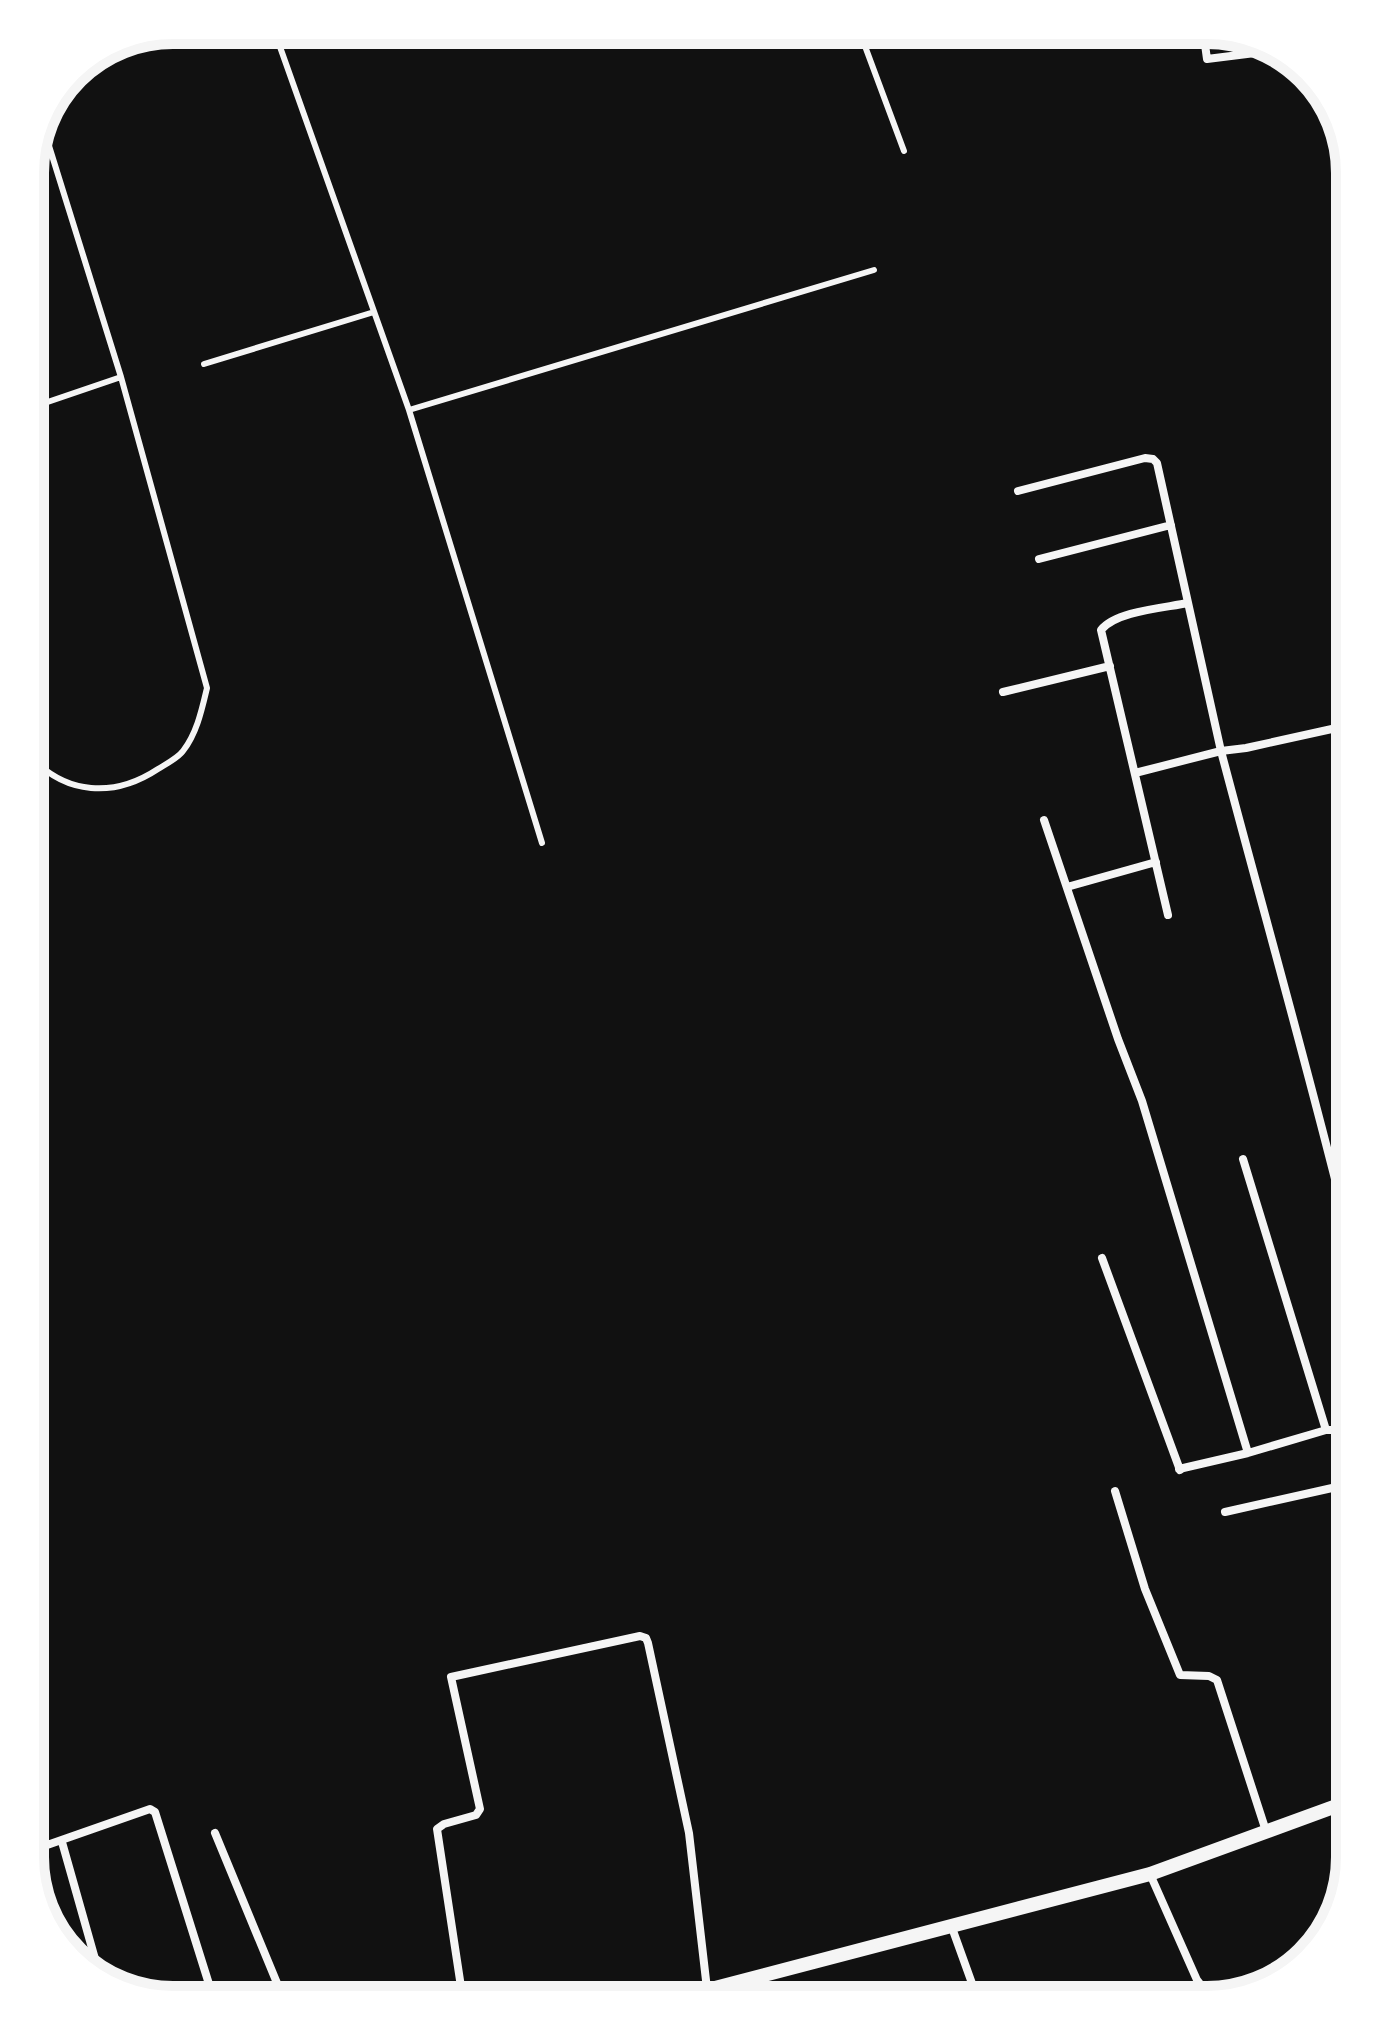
<svg xmlns="http://www.w3.org/2000/svg" width="1380" height="2030" viewBox="0 0 1380 2030" font-family="'Golos Text',sans-serif">
<style>
.lines{fill:none;stroke-linecap:round;stroke-linejoin:round}
.service{stroke:#f5f5f5;stroke-width:6}
.minor{stroke:#f5f5f5;stroke-width:8}
.tertiary{stroke:#f5f5f5;stroke-width:14}
.rim{fill:none;stroke:#f5f5f5;stroke-width:10}
</style>
<rect width="100%" height="100%" fill="#111"/>
<g class="lines">
<path class="service" d="M274,30L409,410L542,843
M859,30L904,151
M204,364L374,312
M30,408L121,377
M409,410L874,270
M30,756C66,795 114,798 158,769C166,764 178,758 183,751C197,733 202,709 207,688L121,377L45,133"/>
<path class="minor" d="M1203,30L1207,59L1263,52
M1018,491L1145,458L1153,459L1157,463L1221,751L1246,748L1350,725
M1039,559L1171,525
M1003,692L1110,666
M1135,773L1221,751C1264,914 1310,1075 1350,1239
M1044,820L1118,1039L1142,1101L1248,1453
M1067,887L1156,862
M1168,915L1101,630C1116,611 1164,608 1188,603
M1243,1159L1326,1430H1350
M1102,1258L1180,1470
M1179,1469L1248,1453L1326,1430
M1115,1491L1145,1589L1180,1675L1209,1676L1217,1680L1266,1831
M1225,1512L1350,1484
M215,1833L284,2000
M62,1842L101,1980
M30,1851L150,1809L155,1812L214,2000
M1150,1874L1197,1980L1204,1989L1226,1995
M951,1925L978,2000
M463,2000L437,1829L444,1824L476,1815L480,1809L451,1677L640,1636L646,1638L648,1643L689,1833L707,1989"/>
<path class="tertiary" d="M669,2000L1150,1874L1350,1801"/>
</g>
<path d="M0 0H1380V2030H0ZM173 44H1207A129 129 0 0 1 1336 173V1857A129 129 0 0 1 1207 1986H173A129 129 0 0 1 44 1857V173A129 129 0 0 1 173 44Z" fill="#fff" fill-rule="evenodd"/>
<path class="rim" d="M173 44H1207A129 129 0 0 1 1336 173V1857A129 129 0 0 1 1207 1986H173A129 129 0 0 1 44 1857V173A129 129 0 0 1 173 44Z"/>
</svg>
